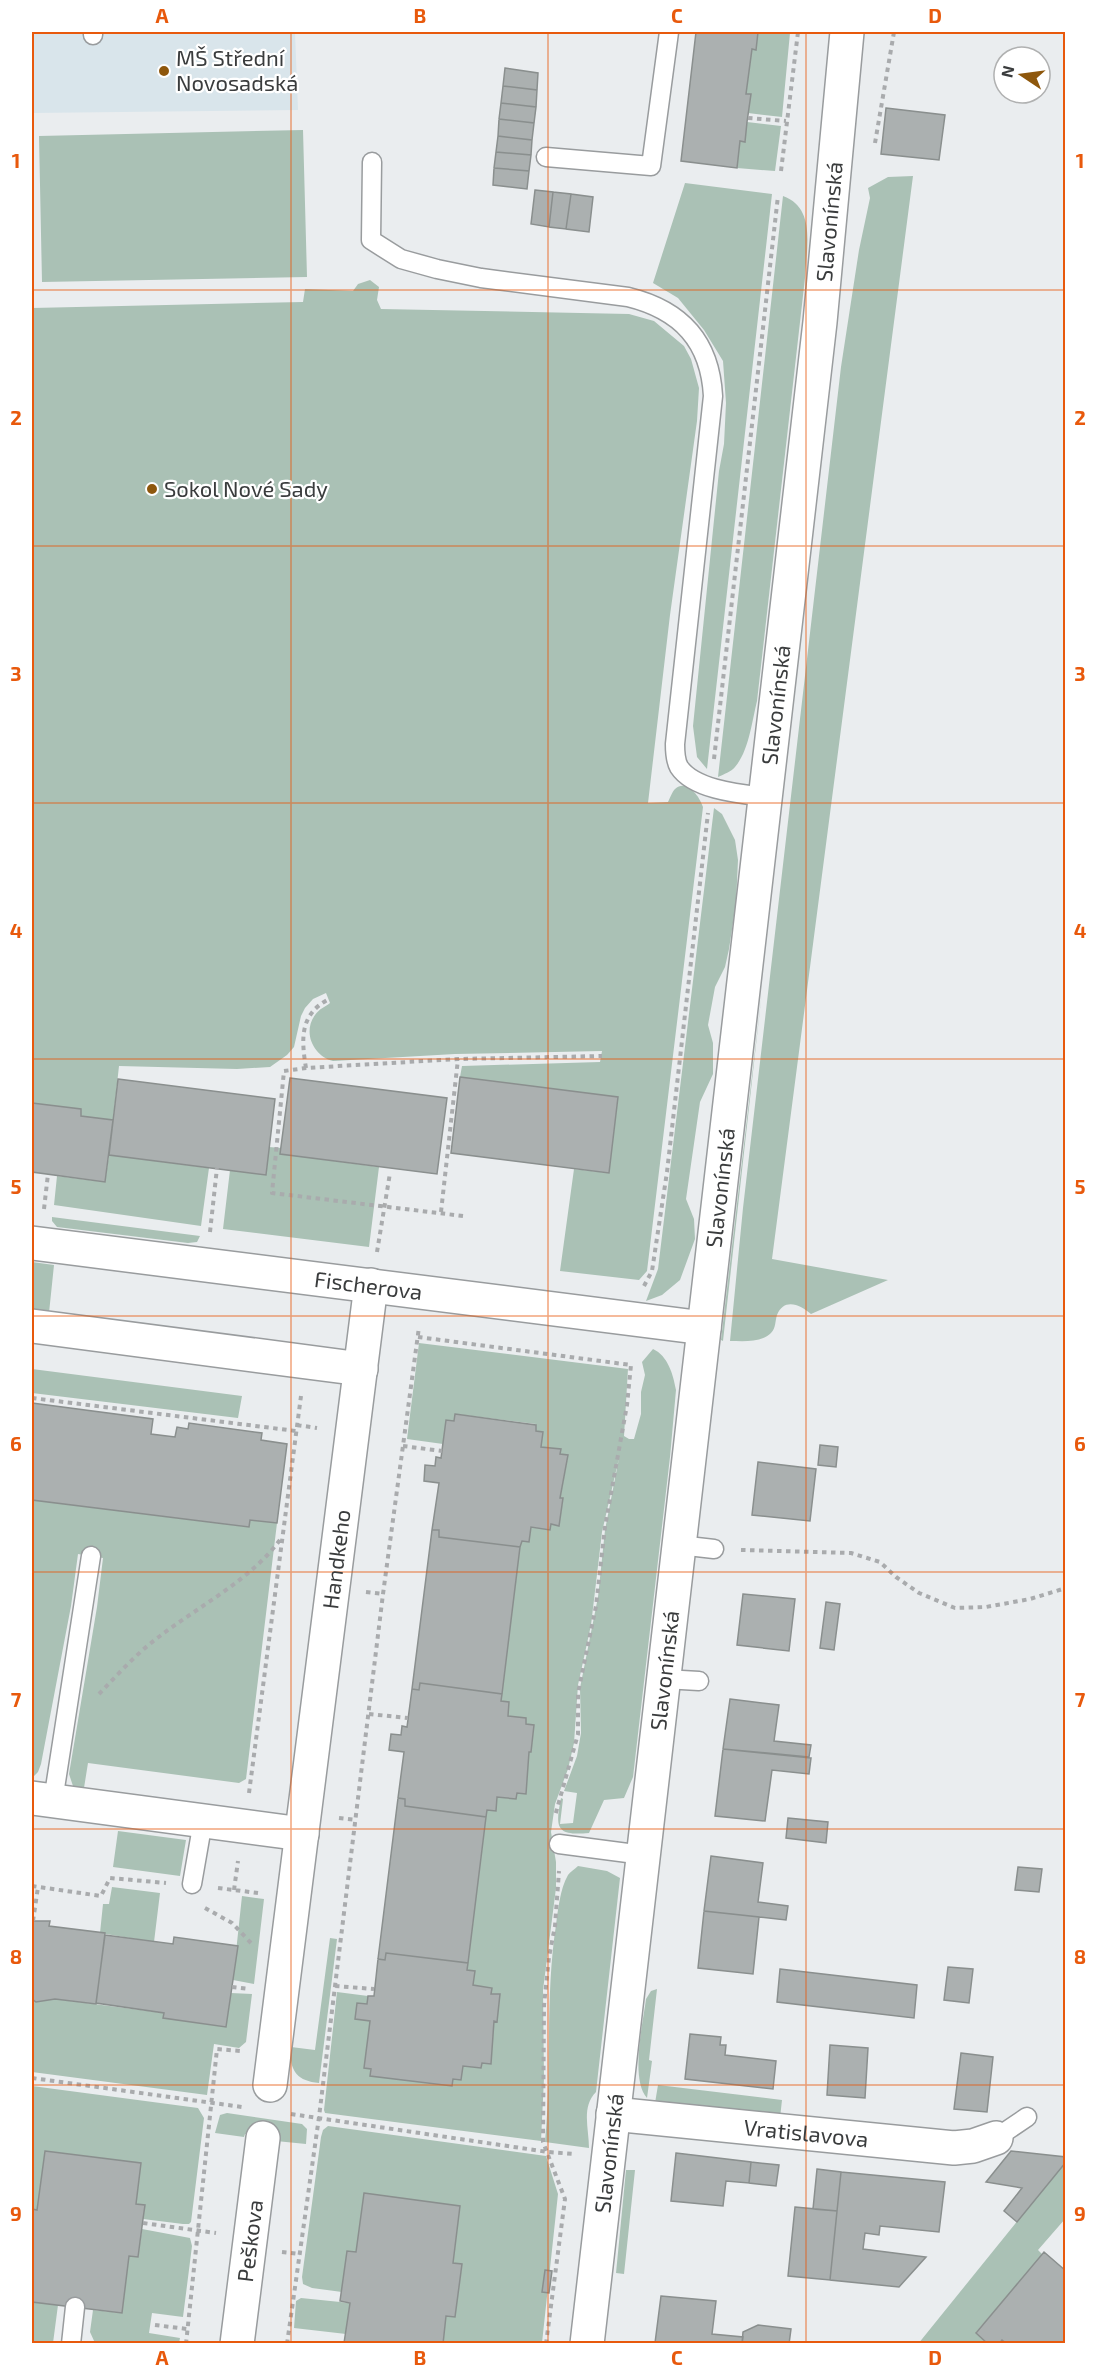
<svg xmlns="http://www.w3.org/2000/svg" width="1097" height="2375" viewBox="0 0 1097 2375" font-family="'Exo 2',sans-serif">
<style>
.built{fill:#d9e5eb}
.green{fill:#aac1b5}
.building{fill:#abb0b0;stroke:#8a8f8e;stroke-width:1.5}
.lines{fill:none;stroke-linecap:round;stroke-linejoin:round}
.service-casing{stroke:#999c9e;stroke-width:21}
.minor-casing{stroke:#999c9e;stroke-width:36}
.secondary-casing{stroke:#999c9e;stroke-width:36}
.path{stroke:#a9abad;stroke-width:4;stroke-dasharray:4.5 4.5;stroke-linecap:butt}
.service{stroke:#fff;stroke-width:18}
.minor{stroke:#fff;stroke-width:33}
.secondary{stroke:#fff;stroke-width:33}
.grid{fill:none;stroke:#e8590c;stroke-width:1.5;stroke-opacity:0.55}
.poi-dot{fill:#8e570c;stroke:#fff;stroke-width:2}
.labels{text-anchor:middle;stroke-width:4.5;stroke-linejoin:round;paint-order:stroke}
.poi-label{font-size:22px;fill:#3a3c3d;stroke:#fff;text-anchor:start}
.street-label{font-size:22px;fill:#3a3c3d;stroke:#fff}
.neatline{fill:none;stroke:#e8590c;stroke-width:2}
.grid-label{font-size:20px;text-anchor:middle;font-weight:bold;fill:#e8590c}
</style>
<rect width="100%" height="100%" fill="#eaedef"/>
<path class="built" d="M32,32H295L298,110L32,113Z"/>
<path class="green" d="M758,32L790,33L782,117L748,113L750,94H746L752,49H756Z
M747,122L781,126L775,171L737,168L740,141L745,142Z
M303,130L307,277L42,282L39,136Z
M913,176L772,1259L888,1280L811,1314C801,1305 784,1297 777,1315C775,1321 776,1328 771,1333C761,1343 743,1341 730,1341L743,1208L841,367L859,250L870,198L868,188L888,177Z
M685,183L772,194L707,769L697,757L693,726L719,471L724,444L726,403L723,361L704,330L678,298L653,283Z
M783,196C817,208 806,250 805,278L757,701C752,721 749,751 735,767C731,772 724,774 718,777Z
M370,280L379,287L377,300L381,309L629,314L654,321L684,346L691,359L699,388L697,421L670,615L648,803L668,802C670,798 672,792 675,789C687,778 700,797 703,807L647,1271L639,1280L560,1271L574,1169L609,1173L618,1097L460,1077L462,1066L600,1062L602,1051L455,1054L333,1061C314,1056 302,1033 315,1015C319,1009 325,1007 330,1003L326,993L313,999L305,1008L301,1016L294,1047L287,1055L270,1067L237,1069L119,1066L113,1120L81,1116L80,1109L32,1103V308L303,302L305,289L353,291L358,284Z
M714,808L722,814L735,840L738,860L736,903L729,949L725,967L715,987L708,1025L713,1043V1074L700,1102L686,1199L694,1219L695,1239L680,1280L662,1295L646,1301L658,1269Z
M762,991L723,1341L721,1340Z
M269,1147L281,1148V1154L379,1167L369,1247L223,1229L230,1170L266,1175Z
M109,1155L209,1168L201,1226L54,1205L57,1176L105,1182Z
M52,1217L200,1236L197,1242L188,1243L57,1227L52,1221Z
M32,1262L54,1265L49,1313L32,1311Z
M419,1343L628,1369L624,1436L629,1439H634L641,1414V1392L645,1375L642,1362L653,1349C668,1356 673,1374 676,1390L670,1457L633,1777L624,1798L604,1800L589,1833C556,1836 555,1828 561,1798L563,1799L560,1824L573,1823L577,1793L564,1791L577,1756L581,1733L580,1688L598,1597L605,1530L619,1458L602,1532L591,1625L578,1685L574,1743L568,1769L555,1804L551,1832L556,1862V1888L543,1990L544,2078L541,2141L325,2113L324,2110L337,1992L368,1996L367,2004L355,2019L370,2021V2076L453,2079L463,2066L481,2068L482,2063L491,2064L494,2021L496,2022L500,1995L491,1994L492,1988L473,1985L467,1970L486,1817L487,1810H496L497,1797L515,1799L517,1793L526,1794L529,1752H531L534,1726L526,1724V1718L508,1716L509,1702L501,1701L520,1547L522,1541L529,1542L531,1527L550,1530L551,1524L559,1526L563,1499L560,1498L568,1456L560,1454V1449L541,1447L543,1432L536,1431V1424L455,1414L454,1421L446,1420L443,1444L407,1439Z
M32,1369L242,1396L238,1418L32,1393Z
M32,1500L248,1527L250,1520L277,1523L246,1779L239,1783L88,1763L84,1788L73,1786L69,1774L97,1607L103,1558L78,1554L71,1606L41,1764L38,1772L32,1778V1595L34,1575L32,1574Z
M118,1831L186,1840L180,1876L113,1867Z
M578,1866L607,1871L620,1878L596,2092C581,2107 589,2129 589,2148L545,2142C552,2070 545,1997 556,1925C558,1910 560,1889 568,1875C570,1872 575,1869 578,1866Z
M112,1887L160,1893L154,1942L100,1933L103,1904H109Z
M242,1896L264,1899L254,1984L233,1980Z
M330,1938L337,1939L319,2083C295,2081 289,2068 291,2047L315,2050Z
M657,1989L649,2060L652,2061L647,2098C630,2079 643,2023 646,1999L651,1991Z
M231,1993L252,1994L246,2042L239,2048L214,2044L207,2095L32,2072V1999L36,2002L55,1999L164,2013L163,2018L226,2027Z
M658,2085L782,2100L780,2118L655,2103Z
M32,2086L198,2108L204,2118L191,2222L189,2224H183L143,2219L145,2205L136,2204L141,2163L45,2151L37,2210L32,2209Z
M227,2113L302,2124L307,2129L306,2144L276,2141V2137L245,2134L244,2137L215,2133L220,2115Z
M328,2126L546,2156L558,2194L542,2343H443L446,2316H455L462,2265L453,2263L460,2206L364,2194L356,2252H347L342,2292L312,2288L303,2284L302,2277L321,2137L323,2130Z
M1065,2162V2219L1038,2250L1043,2255L976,2332L988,2343L918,2344Z
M626,2170H635L624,2274L616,2273Z
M142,2229L190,2238L192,2246L183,2317L152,2313L149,2333L180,2338L179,2343H95L90,2332L93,2310L122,2313L129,2256L138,2257Z
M301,2298L350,2303L346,2334L294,2328L296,2301Z
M32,2302L58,2305L53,2343H32Z"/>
<path class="building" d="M696,32H758L756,50L752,49L746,94H751L747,122L745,142L740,141L737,168L681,161Z
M505,68L538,73L537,90L503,86Z
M503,86L537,90L536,107L501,103Z
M501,103L536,107L534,123L499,119Z
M886,108L945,115L939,160L881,154Z
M499,119L534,123L532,140L498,136Z
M498,136L532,140L531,155L496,152Z
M496,152L531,155L529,171L494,168Z
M494,168L529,171L527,189L493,185Z
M535,190L553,192L549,227L531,224Z
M553,192L571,194L566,229L549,227Z
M571,194L593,197L589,232L566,229Z
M460,1077L618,1097L609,1173L451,1153Z
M290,1078L447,1098L437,1174L280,1154Z
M118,1079L275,1099L266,1175L109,1155Z
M32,1103L81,1109V1116L113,1120L105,1182L32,1172Z
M32,1403L153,1419L151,1434L175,1437L177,1427L188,1429L189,1423L262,1433L261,1440L287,1444L277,1523L250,1520L249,1527L32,1500Z
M455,1414L536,1425V1431L543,1432L541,1447L561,1449L560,1454L568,1455L560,1498H563L559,1526L551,1524L550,1530L531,1527L529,1542L522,1541L520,1547L439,1537V1530H432L439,1483L424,1481L425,1465L435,1466L436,1457L441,1458L446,1420L454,1421Z
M820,1445L838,1447L836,1467L818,1465Z
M758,1462L816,1469L810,1521L752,1515Z
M432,1530H439V1537L520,1547L502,1694L420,1683L419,1690L412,1689Z
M743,1594L795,1599L789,1651L737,1645Z
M826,1602L840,1604L834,1650L820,1648Z
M420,1683L502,1694L501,1701L509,1702L508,1716L526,1718V1724L534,1725L531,1752H529L526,1794L517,1793L516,1799L497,1797L496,1811L487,1810L486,1817L405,1806V1799L398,1798L404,1752L389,1750L391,1734L401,1735L402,1726L407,1727L412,1689L419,1690Z
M730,1699L779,1705L774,1741L811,1745L809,1757L723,1749Z
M723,1749L811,1758L809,1774L772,1770L765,1821L715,1816Z
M398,1798L405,1799V1806L486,1817L468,1963L386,1953L385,1960L378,1959Z
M788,1818L828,1822L826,1843L786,1838Z
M711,1856L763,1863L758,1902L788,1906L786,1920L704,1911Z
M1018,1867L1042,1869L1039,1892L1015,1890Z
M704,1911L759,1917L753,1974L698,1968Z
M32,1921H50L49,1926L105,1933L96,2004L55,1999L36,2002L32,1999Z
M105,1935L173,1944L174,1937L238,1946L226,2027L163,2018L164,2013L96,2003Z
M386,1953L468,1963L467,1970L475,1971L473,1985L492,1988L491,1994H500L497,2022L494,2021L491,2064L482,2063L481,2068L463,2066L461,2080L453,2079L452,2086L370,2076L371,2069L364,2068L370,2021L355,2019L357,2003L367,2004L368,1996H374L378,1959L385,1960Z
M948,1967L973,1969L969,2003L944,2000Z
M780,1969L917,1985L914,2018L777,2002Z
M690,2034L721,2037L720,2045H726L725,2055L776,2061L773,2089L685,2079Z
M830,2045L868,2048L865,2098L827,2095Z
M961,2053L993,2057L987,2112L954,2109Z
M45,2151L141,2163L136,2204L145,2205L143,2219L138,2257L129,2256L122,2313L32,2302V2209L37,2210Z
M1011,2151L1066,2157V2162L1017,2222L1004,2211L1022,2188L986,2182Z
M676,2153L751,2162L749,2183L726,2181L723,2206L671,2201Z
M751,2162L779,2165L776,2186L749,2183Z
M817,2169L841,2172L837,2211L813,2209Z
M841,2172L945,2182L939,2232L880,2226L879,2235L865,2233L863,2249L926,2257L899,2287L830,2280Z
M364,2193L460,2206L453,2263L462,2264L455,2317L446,2316L443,2344H335V2342L344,2343L350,2303L340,2301L347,2251L356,2252Z
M795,2207L837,2211L830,2280L788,2276Z
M1044,2252L1066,2271V2344H1007L1002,2340L999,2344H988L976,2333Z
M545,2270L552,2271L549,2293L542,2292Z
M661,2296L716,2301L712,2334L743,2337L742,2344L655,2343Z
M758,2325L791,2329L789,2344H742L743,2332Z"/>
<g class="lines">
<defs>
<path id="service" d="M93,32V35
M546,157L651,166L669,32
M372,162L371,240L401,259L437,269L481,278L628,297C681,310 710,341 713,396L675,744C675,751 675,760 679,767C694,790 741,794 766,797
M679,1545L714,1549
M664,1679L699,1681
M53,1801L91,1556
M559,1844L643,1855
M192,1884L203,1821
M996,2138L1027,2117
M71,2344L75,2307"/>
<g id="minor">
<path id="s1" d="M32,1243L704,1328"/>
<path d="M32,1326L361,1369"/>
<path d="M32,1798L302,1834"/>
<path id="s2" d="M270,2085L371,1285"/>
<path id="s3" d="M613,2114L954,2148L973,2146L996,2138"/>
<path id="s4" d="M237,2344L263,2138"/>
</g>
<g id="secondary">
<path id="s5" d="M587,2344L820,322L847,32"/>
</g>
</defs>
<use href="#service" class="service-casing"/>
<use href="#minor" class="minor-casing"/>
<use href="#secondary" class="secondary-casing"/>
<path class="path" d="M748,118L786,121
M875,143L894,32
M781,171L798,32
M714,759L778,196
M306,1068C301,1038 300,1014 329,999
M44,1209L48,1174
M441,1212L458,1059
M463,1216L272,1193L284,1071L306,1068L458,1059L602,1056
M210,1232L217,1168
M377,1252L390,1173
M644,1286L652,1271L667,1172L708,813
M418,1337L631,1365L627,1405L605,1527L596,1606L578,1693V1734L555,1816
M32,1398L296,1431
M297,1425L317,1428
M403,1446L442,1451
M741,1550L851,1553L880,1562L896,1577L919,1593L955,1608L986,1607L1030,1599L1066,1588
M366,1592L383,1594
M99,1694C118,1674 138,1652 160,1636C199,1606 254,1578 282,1537
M369,1714L408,1718
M249,1793L301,1396
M339,1818L356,1820
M32,1886L101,1896L110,1878L166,1883
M218,1888L258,1893
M234,1890L238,1861
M205,1908L232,1923L251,1943
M33,1921L38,1887
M335,1986L374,1989
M232,1987L249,1989
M32,2078L242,2107
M291,2114L548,2152L574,2154
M143,2223L216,2233
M282,2252L300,2254
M155,2325L187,2329
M186,2344L217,2049L240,2051
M287,2344L319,2117L383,1594L419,1327
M546,2344L565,2199L543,2142L544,2005L549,1957L555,1926L559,1871"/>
<use href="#service" class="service"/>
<use href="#minor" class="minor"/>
<use href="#secondary" class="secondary"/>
</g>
<path class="grid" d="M291,32V2344M548,32V2344M806,32V2344M32,290H1066M32,546H1066M32,803H1066M32,1059H1066M32,1316H1066M32,1572H1066M32,1829H1066M32,2085H1066"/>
<g class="poi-dot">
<circle cx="164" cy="71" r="6"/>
<circle cx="152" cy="489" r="6"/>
</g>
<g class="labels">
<g class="poi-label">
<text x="176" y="66">MŠ Střední<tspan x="176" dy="25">Novosadská</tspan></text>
<text x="164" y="497">Sokol Nové Sady</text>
</g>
<g class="street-label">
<text dy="8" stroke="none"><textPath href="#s5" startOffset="2136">Slavonínská</textPath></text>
<text dy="8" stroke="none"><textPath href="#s5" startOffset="1650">Slavonínská</textPath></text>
<text dy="8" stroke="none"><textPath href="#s5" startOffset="1164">Slavonínská</textPath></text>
<text dy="8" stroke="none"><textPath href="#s1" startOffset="339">Fischerova</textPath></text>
<text dy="8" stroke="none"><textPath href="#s2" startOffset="530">Handkeho</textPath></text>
<text dy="8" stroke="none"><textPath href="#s5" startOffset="678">Slavonínská</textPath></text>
<text dy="8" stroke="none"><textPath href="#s3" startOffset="194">Vratislavova</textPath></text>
<text dy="8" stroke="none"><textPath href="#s5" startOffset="192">Slavonínská</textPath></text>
<text dy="8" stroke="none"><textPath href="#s4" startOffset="104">Peškova</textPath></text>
</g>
</g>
<rect width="1097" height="2375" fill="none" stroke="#ffffff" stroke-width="66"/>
<g transform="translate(1022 75) rotate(283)"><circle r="28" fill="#ffffff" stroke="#b0b1b1" stroke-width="1.5"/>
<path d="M0-4.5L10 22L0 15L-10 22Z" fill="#8e570c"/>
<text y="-9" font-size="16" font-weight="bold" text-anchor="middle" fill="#3a3c3d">N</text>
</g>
<rect x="33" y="33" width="1031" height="2309" class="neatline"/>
<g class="grid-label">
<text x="162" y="23">A</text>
<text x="420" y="23">B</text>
<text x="677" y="23">C</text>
<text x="935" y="23">D</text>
<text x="16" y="168">1</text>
<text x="1080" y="168">1</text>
<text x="16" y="425">2</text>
<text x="1080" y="425">2</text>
<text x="16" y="681">3</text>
<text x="1080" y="681">3</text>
<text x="16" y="938">4</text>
<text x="1080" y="938">4</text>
<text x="16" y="1194">5</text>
<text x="1080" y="1194">5</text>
<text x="16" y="1451">6</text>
<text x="1080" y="1451">6</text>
<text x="16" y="1707">7</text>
<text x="1080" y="1707">7</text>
<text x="16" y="1964">8</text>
<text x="1080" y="1964">8</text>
<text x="16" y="2221">9</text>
<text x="1080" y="2221">9</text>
<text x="162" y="2365">A</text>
<text x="420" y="2365">B</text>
<text x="677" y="2365">C</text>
<text x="935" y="2365">D</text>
</g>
</svg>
